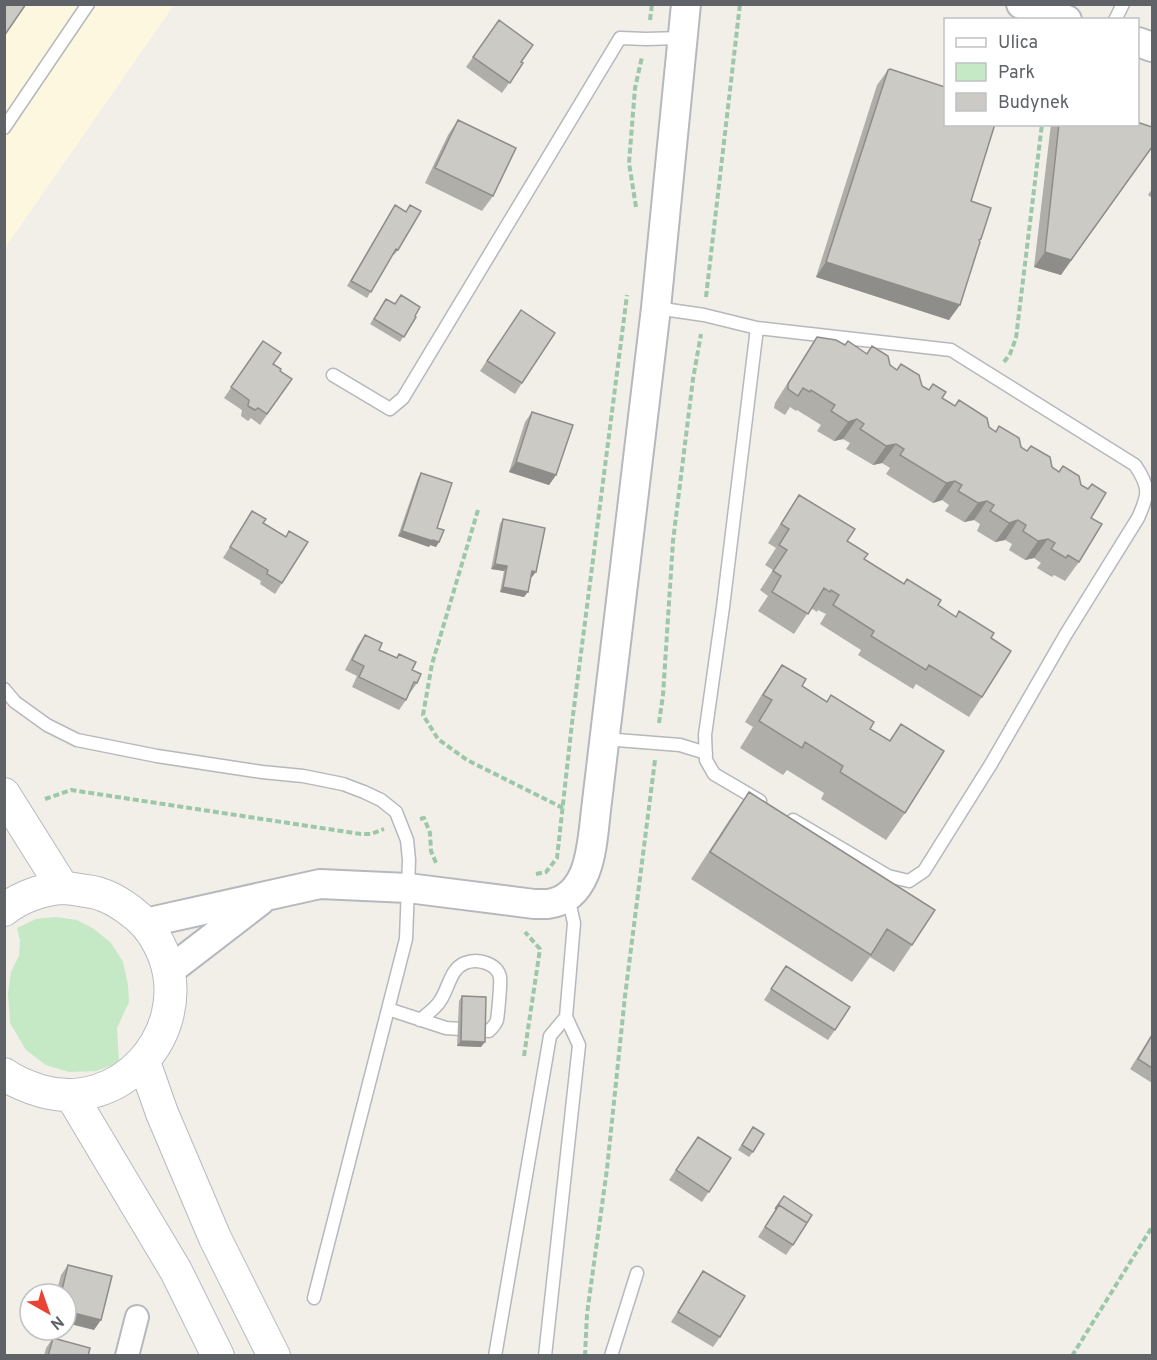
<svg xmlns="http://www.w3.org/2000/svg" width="1157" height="1360" viewBox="0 0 1157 1360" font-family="Overpass,sans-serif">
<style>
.commercial{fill:#fef7e0}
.green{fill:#c5e8c5}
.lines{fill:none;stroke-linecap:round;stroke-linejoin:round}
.service-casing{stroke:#b5b8bc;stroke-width:15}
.minor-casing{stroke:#b5b8bc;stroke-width:26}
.tertiary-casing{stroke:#b5b8bc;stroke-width:32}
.secondary-casing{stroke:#b6babf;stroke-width:34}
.path{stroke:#9cc7a9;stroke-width:4;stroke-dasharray:6 3;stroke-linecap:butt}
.service{stroke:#fff;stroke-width:12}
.minor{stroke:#fff;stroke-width:22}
.tertiary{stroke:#fff;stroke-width:28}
.secondary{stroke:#fff;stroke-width:32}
.wall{fill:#afaea9}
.shaded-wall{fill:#8f8d8a}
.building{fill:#cccac5;stroke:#8f8d8a;stroke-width:1.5}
</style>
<rect width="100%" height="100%" fill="#f1efe8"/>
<path class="commercial" d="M5,5H174L5,248Z"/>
<path class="green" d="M56,917L77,920L94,929L111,943L123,962L128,985L129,1002L117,1028L119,1063L96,1071L69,1072L46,1065L26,1050L10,1023L8,993L11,972L19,956L20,941L17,928L36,919Z"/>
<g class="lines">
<defs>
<path id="service" d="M1115,20L1123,4
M4,128L88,4
M656,308L704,315L757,328L951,350L1135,465C1150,487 1149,494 1138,518L1066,634L991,764L924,871L909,881L888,876L793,820
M757,328L723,607L705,735L706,760L714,774L760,801
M333,375L390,409L403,398L620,38L646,39L682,38
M4,689L15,702L47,725L77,740L157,756L262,772L303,776L343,784L364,792L381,800L396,812L407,840L409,860L406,939L314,1298
M604,739L680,745L706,753
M388,1009L446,1028L489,1031C492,1028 496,1024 497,1020C498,1014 501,983 500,977C497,963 477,958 465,963C450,969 449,988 440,1001C436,1008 427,1014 420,1020
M495,1356L550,1036L566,1017
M545,1356L579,1045L566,1017L574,923L568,897
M611,1356L637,1273"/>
<path id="minor" d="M127,1356L137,1317"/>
<path id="tertiary" d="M1021,4L1067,20
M1138,42L1152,47
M145,923L320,884L408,888L534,904C538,904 543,904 548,904C591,898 592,844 596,810L656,308L686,4
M169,971L260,901"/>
<path id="secondary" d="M4,794L63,888
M4,910C20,897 43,889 63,888C71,888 79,890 86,891C106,893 123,904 138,917C151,928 159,942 165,958C191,1034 120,1114 41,1091C28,1087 15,1082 4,1074
M144,1062L162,1113L215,1238L274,1356
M71,1095L176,1271L218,1356"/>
</defs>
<use href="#service" class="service-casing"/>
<use href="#minor" class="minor-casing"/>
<use href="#tertiary" class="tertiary-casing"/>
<use href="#secondary" class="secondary-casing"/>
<path class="path" d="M650,20L652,4
M636,207L629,163L635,88L642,57
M706,297L740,4
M1004,362L1010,354L1016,338L1042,124
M478,510L432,664L423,715L438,739L467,760L563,808
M659,723L663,695L673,541L693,379L701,334
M45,799L71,790L361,834H371L384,829
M420,819L424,818L430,833L431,851L437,865
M536,874L546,872L557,858L572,723L627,295
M524,1056L540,949L525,932
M585,1356L587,1314L607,1169L625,996L655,760
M1072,1356L1152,1227"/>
<use href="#service" class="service"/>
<use href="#minor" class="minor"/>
<use href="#tertiary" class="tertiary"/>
<use href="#secondary" class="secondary"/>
</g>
<path class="wall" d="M499,20L523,63L502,93L466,67Z
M888,70L971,201L980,241L949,320L816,277L877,85Z
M458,120L493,196L482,211L425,183L448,135Z
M1051,124H1137L1061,275L1034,267Z
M1152,189V198L1148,195Z
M395,205L398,250L394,255L393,254L367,298L347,286Z
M401,295L416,317L400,342L370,324L386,299L395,304Z
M514,320L522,383L515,394L480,371Z
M817,337L845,345L867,353L872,346L890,365L897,370L901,364L922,386L995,431L999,426L1021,447L1059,471L1063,466L1081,485L1088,489L1092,484L1091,518L1079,562L1065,581L1054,575L1052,577L1037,568L1041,563L1034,558L1025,560L1009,550L1012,544L1005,540L995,542L977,531L980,524L974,520L964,522L945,511L949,505L942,500L933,503L886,474L890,468L882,463L873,465L846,449L850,443L843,439L834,441L817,431L821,425L797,410L796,411L790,407L785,415L774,408L775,403L804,357Z
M263,341L273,364L280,371L292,379L260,425L251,418L248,421L241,416L242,410L224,398Z
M532,412L556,475L549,485L509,472L525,422Z
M421,473L437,528L439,542L436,547L430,545L429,547L398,536L418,478Z
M799,495L847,541L864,559L991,638L982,697L969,717L916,684L913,689L858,655L861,650L820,624L826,614L818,610L817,612L811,608L794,634L758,611L768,596L760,590L773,570L765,565L776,548L768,543Z
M252,511L263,523L286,537L289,531L282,583L275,594L260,584L261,581L223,558Z
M503,519L532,577H531L524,597L500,592L504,571L491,569L500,524Z
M365,635L379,650L396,658L399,654L412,670L417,683L410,693H409L406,700L399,710L352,687L357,676L345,670L358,645Z
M782,665L802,686L826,702L831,695L870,729L889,741L901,724L905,813L886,840L821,799L824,793L787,770L783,775L740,748L753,727L745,722L764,691Z
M749,792L912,945L894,972L870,957L852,982L691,879L730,819Z
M786,966L835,1030L828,1040L764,1000Z
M462,996L481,1047L457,1046L459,1001Z
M1152,1034V1083L1130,1069Z
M753,1127V1152L749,1157L738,1150Z
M698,1137L731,1158L702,1202L669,1180Z
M784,1196L793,1245L786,1255L758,1237Z
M68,1265L94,1330L66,1294H56L61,1275Z
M703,1271L720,1337L713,1347L671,1322Z
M53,1338L88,1356H44L46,1348Z"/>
<path class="shaded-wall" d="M1152,147L1061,275L1034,267L1045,252Z
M826,262L960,305L949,320L816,277Z
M857,419L843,439L834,441L848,422Z
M896,444L882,463L873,465L886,446Z
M516,462L556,475L549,485L509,472Z
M955,481L942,500L933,503L946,483Z
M987,501L974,520L964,522L978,503Z
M1018,520L1005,540L995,542L1009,523Z
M402,531L433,540L439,542L436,547L430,545L429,547L398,536Z
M1048,539L1034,558L1025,560L1038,541Z
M495,564L507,566L504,571L491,569Z
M532,571L536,572L532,577L528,576Z
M503,587L528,592L524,597L500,592Z
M461,1041L485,1042L481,1047L457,1046Z
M66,1311L101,1320L94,1330L66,1323Z"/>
<path class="building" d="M4,4H26L4,36Z
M499,20L533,45L521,62L523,63L510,83L473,57Z
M890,69L945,87V124H995L971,201L991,208L981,239L979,240L980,242L960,305L826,262L888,70Z
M458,120L516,148L493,196L435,168Z
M1137,122L1152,127V147L1071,260L1045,252L1059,124H1137Z
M395,205L406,212L410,205L421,211L398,250L396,249L371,292L351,281Z
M401,295L420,307L415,316L416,317L404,337L374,319L386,299L395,304Z
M521,310L555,333L522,383L487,361Z
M817,337L836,340L845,345L848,341L867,354L872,346L888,356L890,365L897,370L901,364L919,375L922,386L929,390L933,384L946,392L942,398L955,406L959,400L987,418L989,427L996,432L999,426L1019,438L1021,447L1027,451L1031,446L1050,457L1052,467L1059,472L1063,466L1079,476L1081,485L1088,489L1092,484L1106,493L1091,518L1102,524L1079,562L1068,555L1066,558L1051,549L1055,543L1048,539L1038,541L1023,531L1026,525L1018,520L1009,523L990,511L994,505L987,501L978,503L958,491L962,485L955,481L946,483L900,455L904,449L896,444L886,446L860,429L864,424L857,419L848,422L831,411L835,405L811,390L810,392L803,388L798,396L788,389V384Z
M263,341L281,353L273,364L281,369L280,371L292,379L267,414L258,408L255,410L248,406L249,400L231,387Z
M532,412L573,425L556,475L516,462Z
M421,473L452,483L437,528L444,530L439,542L433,540V541L402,531Z
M799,495L855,529L847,541L868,554L864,559L904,584L907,579L941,600L938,605L956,617L959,611L994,633L991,638L1011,651L982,697L929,665L926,670L871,636L874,631L833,605L839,595L831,590L830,592L824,588L808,614L772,592L781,576L773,571L787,550L779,545L789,529L781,524Z
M252,511L266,519L263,523L286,537L289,531L308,542L282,583L267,574L268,570L230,547Z
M503,519L545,528L536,572L532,571L528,592L503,587L507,566L495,564Z
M365,635L382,643L379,650L397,658L399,654L416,662L412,670L421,674L417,683L414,682L406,700L359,677L364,666L352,660Z
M782,665L806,679L802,686L827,702L831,695L874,722L870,729L890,741L901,724L944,751L905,813L840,772L843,766L805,742L802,748L759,721L772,700L763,695Z
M749,792L935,910L912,945L887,929L871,955L710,852Z
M786,966L850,1007L835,1030L771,989Z
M462,996L486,997L485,1042L461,1041Z
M1152,1035V1068L1138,1059Z
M753,1127L764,1134L753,1152L742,1145Z
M698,1137L731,1158L709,1192L676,1170Z
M784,1196L812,1215L807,1223L779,1205L775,1209Z
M779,1205L807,1223L793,1245L765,1227Z
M68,1265L112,1276L101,1320L66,1311V1294H61Z
M703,1271L745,1296L720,1337L678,1312Z
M53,1338L90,1348L88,1356H48Z"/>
<rect width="1157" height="1360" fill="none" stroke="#5f6368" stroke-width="12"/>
<rect x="944" y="18" width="195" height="108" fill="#ffffff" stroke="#bfc1c3" stroke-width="1.5"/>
<rect x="956" y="38" width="30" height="9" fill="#ffffff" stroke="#bfc1c3" stroke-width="1.5"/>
<text x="998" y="48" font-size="18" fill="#5f6368">Ulica</text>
<rect x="956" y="63" width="30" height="18" fill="#c5e8c5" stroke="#bfc1c3" stroke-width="1.5"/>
<text x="998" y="78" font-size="18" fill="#5f6368">Park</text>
<rect x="956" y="93" width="30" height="18" fill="#cccac5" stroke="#bfc1c3" stroke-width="1.5"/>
<text x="998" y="108" font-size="18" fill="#5f6368">Budynek</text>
<g transform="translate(48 1312) rotate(140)"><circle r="28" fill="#ffffff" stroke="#bfc1c3" stroke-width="1.5"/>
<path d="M0-4.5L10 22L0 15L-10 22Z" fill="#ea4335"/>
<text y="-9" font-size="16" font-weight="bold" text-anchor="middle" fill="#5f6368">N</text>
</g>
</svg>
